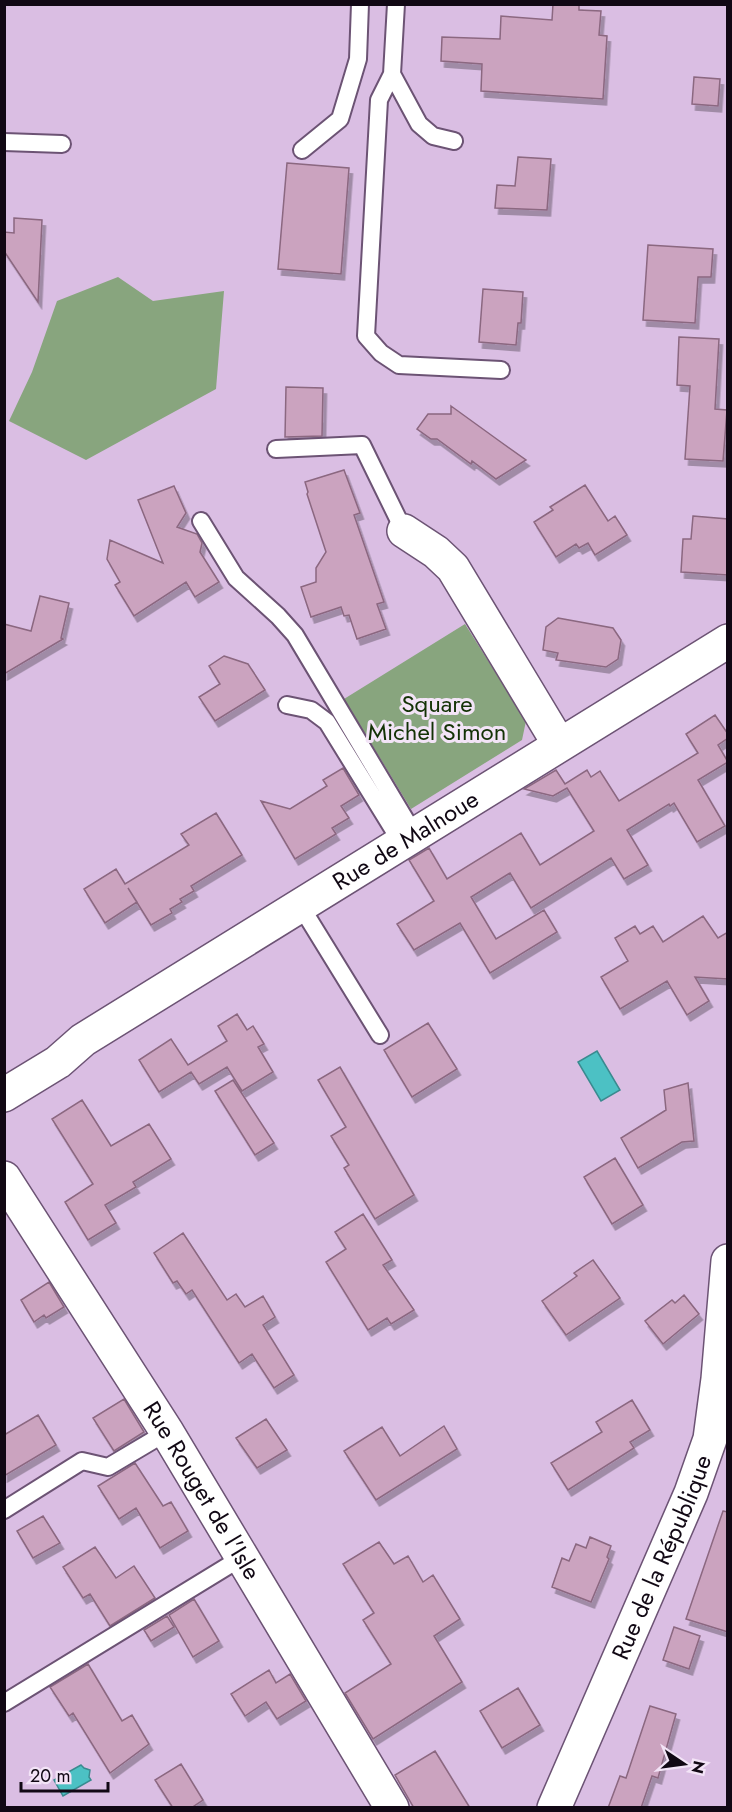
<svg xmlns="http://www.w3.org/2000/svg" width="732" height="1812" viewBox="0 0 732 1812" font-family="Jost,sans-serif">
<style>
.green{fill:#88a57e}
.water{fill:#4cc1c4;stroke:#3a8a8f;stroke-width:1.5}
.building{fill:#cba3bf;stroke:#8b6780;stroke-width:1.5;filter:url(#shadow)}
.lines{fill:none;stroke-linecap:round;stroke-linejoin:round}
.lane-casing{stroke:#6c5374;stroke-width:20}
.street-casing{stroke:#6c5374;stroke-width:36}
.lane{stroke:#fff;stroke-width:16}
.street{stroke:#fff;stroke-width:33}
.labels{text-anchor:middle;stroke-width:6;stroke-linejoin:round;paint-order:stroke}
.park-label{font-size:24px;fill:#133205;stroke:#f3e4f7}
.street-label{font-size:24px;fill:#110814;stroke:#f3e4f7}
</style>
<defs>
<filter id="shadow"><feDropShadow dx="3.5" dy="6" stdDeviation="0" flood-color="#0004"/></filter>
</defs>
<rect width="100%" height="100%" fill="#dabee3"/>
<path class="green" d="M118,277L153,301L224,291L216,389L86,460L9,421L32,372L57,301Z
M465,624L526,721L522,740L411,809L344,699Z"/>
<path class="water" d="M597,1051L620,1090L601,1101L578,1062Z
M81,1765L84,1768L90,1770L89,1777L91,1780L63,1796L54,1780Z"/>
<path class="building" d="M553,4H579V10L601,11L599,35L607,36L603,99L481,91L482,64L441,61L442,37L500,39L501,16L552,20Z
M694,77L720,79L718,106L692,104Z
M518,157L551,159L547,210L495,208L497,185L515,186Z
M287,163L349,168L341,274L278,269Z
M14,218L42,220L38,302L4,251V232L14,233Z
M648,245L713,249L711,277H698L695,323L643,320Z
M483,289L523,292L521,323H518L516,345L479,342Z
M679,337L719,339L715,409L727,410L723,461L685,459L690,386L677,385Z
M286,387L323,388L322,436L285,437Z
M451,406L498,440L526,460L496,479L472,461L471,464L437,439H431L417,429L428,414H451Z
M344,470L360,513L354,515L384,602L377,604L386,629L357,639L349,615L344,616L341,607L311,617L301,587L316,582V568L326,552L307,494L308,492L305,482Z
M585,485L608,521L615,516L627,535L595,555L588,543L579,548L576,544L556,557L534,522L553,510L550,507Z
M174,486L186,513L177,527L197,534L202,543L200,552L219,582L195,597L186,582L134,616L115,585L120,582L107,559L110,540L163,563L138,500Z
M693,516L728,519V575L681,572L683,539H691Z
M40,596L69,603L61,638L63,639L4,674V624L31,631Z
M558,618L613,628L621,640L618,659L606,667L556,660L558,653L543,650L546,627Z
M224,656L248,664L265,690L215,721L199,697L220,684L209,666Z
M715,715L728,734V738L718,745L728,762L698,780L725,826L697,842L674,803L670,806L669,804L627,830L648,865L624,879L611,858L531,908L510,873L471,897L496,939L544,910L557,932L490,973L460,923L414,950L397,924L434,901L409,860L429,848L447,879L521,833L540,865L594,831L567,788L553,796L524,789L556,770L565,784L587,770L591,777L600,771L619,801L698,753L686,734Z
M343,768L359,795L341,806L349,818L332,828L336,834L295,859L261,801L290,809L327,786L323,780Z
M216,813L242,855L191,886L194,891L180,899L182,902L170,909L172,913L151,925L128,888L137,902L105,923L84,889L116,869L125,884L189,845L181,834Z
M703,916L718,938L728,932V979L695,977L709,1001L687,1015L667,981L620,1009L601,977L628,961L615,938L635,926L640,934L653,926L663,942Z
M237,1014L247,1030L253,1026L264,1044L258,1047L273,1072L242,1091L227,1067L199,1084L191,1072L159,1092L139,1060L171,1039L188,1065L227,1041L218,1026Z
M428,1023L457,1069L412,1097L384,1050Z
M340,1067L414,1195L375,1219L344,1168L349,1165L331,1136L346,1127L318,1080Z
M233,1080L274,1143L255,1155L215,1091Z
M688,1083L694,1141L682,1142L638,1168L621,1138L666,1110L664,1090Z
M82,1100L111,1146L149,1124L171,1159L133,1182L136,1187L105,1205L116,1223L88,1240L65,1202L93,1184L52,1119Z
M615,1158L643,1205L612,1224L584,1177Z
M363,1214L392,1260L383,1265L414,1310L391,1324L387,1318L368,1330L326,1262L346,1249L335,1232Z
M183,1233L227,1300L236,1294L245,1307L263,1296L275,1317L263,1325L294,1375L274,1388L252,1354L239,1363L192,1290L186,1294L177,1281L173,1283L154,1253Z
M593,1260L620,1298L566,1335L542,1301L577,1276L574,1273Z
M49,1282L64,1307L46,1318L44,1315L34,1322L21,1300Z
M684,1295L699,1314L663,1344L645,1321L672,1300L675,1303Z
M124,1399L144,1432L114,1451L93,1418Z
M632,1400L650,1430L630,1442L634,1448L568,1490L551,1463L602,1432L596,1422Z
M38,1415L56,1445L4,1476V1435Z
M266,1419L287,1450L257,1468L236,1438Z
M444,1426L457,1449L376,1500L344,1451L382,1427L400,1456Z
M135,1463L163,1506L171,1502L188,1531L160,1548L136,1508L119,1519L98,1486Z
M723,1511L728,1512V1632L686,1619Z
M43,1516L60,1543L33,1558L17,1531Z
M590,1537L611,1546L607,1557L609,1559L591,1602L552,1587L562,1558L569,1561L576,1544L586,1548Z
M379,1542L394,1564L408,1556L423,1582L433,1575L460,1619L434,1636L462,1682L373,1739L345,1693L391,1664L363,1620L374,1613L343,1564Z
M95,1547L116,1578L134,1566L155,1598L110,1626L90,1594L83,1598L63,1567Z
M194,1599L219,1641L193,1657L169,1615Z
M167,1616L174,1627L151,1641L144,1630Z
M674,1627L700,1636L689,1669L663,1660Z
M88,1664L122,1721L132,1715L149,1744L110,1773L73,1713L69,1716L50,1687Z
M269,1670L276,1683L290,1674L306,1701L277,1719L266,1702L245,1716L231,1694Z
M518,1688L540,1725L502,1748L480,1711Z
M650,1706L676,1714L658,1778L652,1776L641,1808H608L620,1776L626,1778Z
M435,1751L470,1808H414L395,1775Z
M181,1764L203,1800L191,1808H173L155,1780Z"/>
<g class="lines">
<defs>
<path id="lane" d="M396,4L392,74L379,100L366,336L381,353L399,365L501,370
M392,74L419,124L433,136L454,141
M4,142L62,144
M302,150L340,119L358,59L360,4
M276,449L362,445L404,531
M201,521L236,578L278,616L295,635L414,834
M287,705L311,710L327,722L401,842
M300,905L380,1035
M4,1510L82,1461L108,1467L167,1432
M4,1703L241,1558"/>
<g id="street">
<path d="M404,531L436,552L453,568L559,744"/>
<path id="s1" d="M4,1095L58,1062L83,1040L728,641"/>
<path id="s2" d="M4,1178L167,1432L392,1808"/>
<path id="s3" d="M554,1808L691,1493L710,1439L718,1379L728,1261"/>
</g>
</defs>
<use href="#lane" class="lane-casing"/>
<use href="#street" class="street-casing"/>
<use href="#lane" class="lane"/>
<use href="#street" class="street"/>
</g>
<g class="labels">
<g class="park-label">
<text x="437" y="712">Square<tspan x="437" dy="28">Michel Simon</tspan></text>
</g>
<g class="street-label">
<text dy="8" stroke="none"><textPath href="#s1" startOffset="476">Rue de Malnoue</textPath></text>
<text dy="8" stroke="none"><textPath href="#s2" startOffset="370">Rue Rouget de l'Isle</textPath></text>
<text dy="8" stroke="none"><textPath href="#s3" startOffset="273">Rue de la République</textPath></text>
</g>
</g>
<rect width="732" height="1812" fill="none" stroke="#110814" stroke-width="12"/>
<g transform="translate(684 1764) rotate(103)" stroke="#f3e4f7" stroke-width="4.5" paint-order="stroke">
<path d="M0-4.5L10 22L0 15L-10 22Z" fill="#110814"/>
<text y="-9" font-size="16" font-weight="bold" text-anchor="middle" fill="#110814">N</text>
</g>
<path d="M21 1782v9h87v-9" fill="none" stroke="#110814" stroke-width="3"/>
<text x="30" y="1782" font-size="18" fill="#110814" stroke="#f3e4f7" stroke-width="4.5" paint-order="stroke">20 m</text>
</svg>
